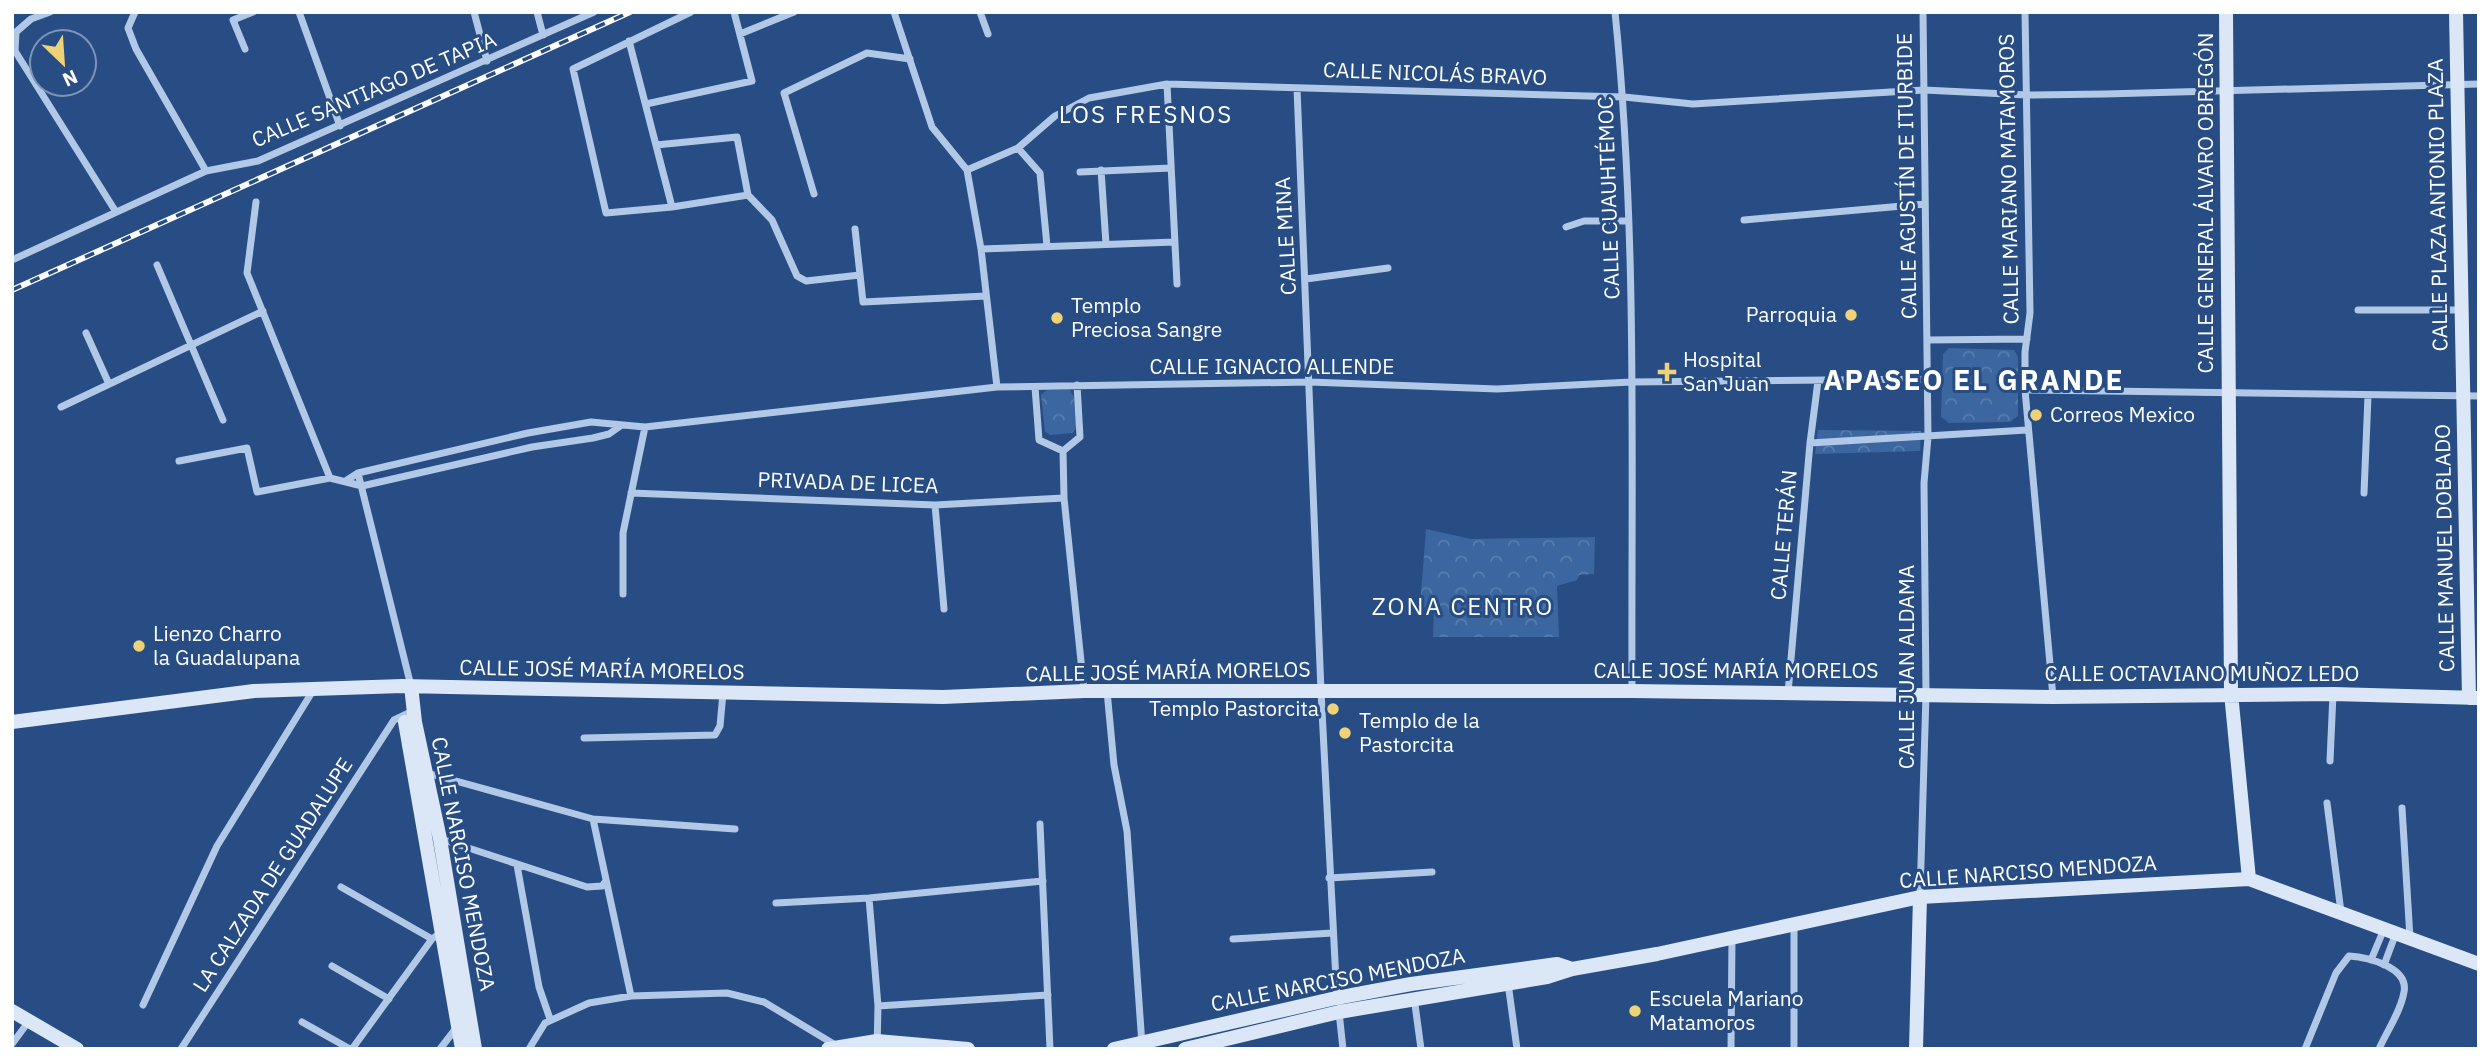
<svg xmlns="http://www.w3.org/2000/svg" width="2491" height="1061" viewBox="0 0 2491 1061" font-family="'IBM Plex Sans',sans-serif">
<style>
.park{fill:url(#park-crowns)}
.lines{fill:none;stroke-linecap:round;stroke-linejoin:round}
.street{stroke:#b1c8e7;stroke-width:7}
.secondary{stroke:#dbe6f6;stroke-width:14}
.rail-casing{stroke:#fff;stroke-width:6}
.rail{stroke:#274d84;stroke-width:3.5;stroke-dasharray:10;stroke-linecap:butt}
.poi-dot{fill:#efd177;stroke:#274d84;stroke-width:2.5}
.labels{text-anchor:middle;stroke-width:6;stroke-linejoin:round;paint-order:stroke}
.street-label{font-size:21px;fill:#fff;stroke:#274d84}
.poi-label{font-size:21px;fill:#fff;stroke:#274d84;text-anchor:start}
.quarter-label{font-size:24px;letter-spacing:2px;fill:#fff;stroke:#274d84}
.district-label{font-size:28px;font-weight:bold;letter-spacing:2px;fill:#fff;stroke:#274d84}
</style>
<defs>
<pattern id="park-crowns" width="20" height="18" patternUnits="userSpaceOnUse" patternTransform="scale(1.75)"><rect width="20" height="18" fill="#3c66a0"/><path d="M2 6a3 3 0 1 1 6 0M12 15a3 3 0 1 1 6 0" fill="none" stroke="#597dae"/></pattern>
</defs>
<rect width="100%" height="100%" fill="#274d84"/>
<path class="park" d="M1949,348L2014,350L2018,357V416L2010,422L1949,423L1941,417L1943,354Z
M1047,390H1070L1074,397L1077,427L1072,433L1050,435L1045,431L1041,395Z
M1818,430L1921,431L1920,451L1815,454Z
M1426,529L1471,539L1595,537L1594,574L1579,575L1577,580L1557,586L1559,637H1433L1434,610L1420,606Z"/>
<g class="lines">
<path class="street" d="M50,12L31,19L16,32L15,51L116,212
M135,12L128,28L136,49L206,171
M299,12L340,126
M474,12L487,61
M537,12L543,35
M691,12L573,69L606,213L672,207L748,195
M894,12L932,127L967,170
M980,12L988,34
M1615,12C1638,237 1631,465 1632,690
M2025,12L2030,313L2025,352V390L2053,697
M740,34L794,12
M629,41L672,207
M245,49L233,20L253,12
M1167,84L1177,284
M1297,88L1321,691L1337,1000
M646,104L752,81L734,12
M656,145L737,137L748,195L772,220L797,276L806,281L860,275
M1018,148L1040,173L1047,246
M967,170L1018,148L1055,116L1089,98L1167,84L1624,97L1693,104L1924,90L2027,95L2105,94L2479,84
M967,170L981,249L997,387
M1101,170L1106,244
M1080,172L1171,168
M814,194L784,93L867,53L910,59
M256,202L247,273L330,478
M1744,220L1925,204
M1566,227L1584,221H1627
M855,229L863,302L986,296
M981,249L1175,242
M12,260L206,171L258,161L594,12
M157,265L223,420
M1306,279L1388,268
M2358,310H2459
M86,333L109,384
M1927,340L2027,339
M1035,387L1039,440L1063,451L1080,437L1077,385
M2025,390L2479,396
M61,407L263,311
M1810,443L2027,430
M1063,451L1064,498L1084,690
M179,461L247,448L257,492L330,478L362,486L532,447L593,438L609,434L619,427
M358,473L411,686
M347,480L358,473L528,433L591,422L645,427L997,387L1310,382L1497,389L1631,382L1927,379
M631,493L935,505L1064,498
M2364,493L2368,396
M935,505L944,609
M623,594V533L645,427
M1107,691L1114,765L1127,831L1142,1045
M1788,693L1810,443L1818,381
M584,738L715,735L720,726L723,693
M2330,761L2333,694
M427,773L593,819L735,829
M2327,803L2341,912
M2402,808L2410,938
M593,819L631,996
M1040,824L1050,1049
M441,839L587,887L602,886L606,881
M517,865L539,987L550,1019
M1329,878L1432,872
M341,887L432,939
M1920,897L1926,694L1924,483L1928,437L1923,12
M869,898L878,1006L877,1049
M776,903L869,898L1043,881
M1794,923V1049
M1233,939L1333,933
M2371,960L2384,929
M2384,965L2396,933
M332,966L389,999
M1508,983L1517,1049
M1414,997L1421,1049
M143,1005L217,846L314,689
M878,1006L1048,995
M1339,1012L1343,1049
M302,1022L350,1049
M12,1044L29,1021
M181,1049L394,720L413,711
M352,1049L432,939L443,931
M440,1049L457,1027
M529,1049L545,1023L589,1003L631,996L727,993L764,1002L837,1046
M1731,1049L1732,938
M2305,1049L2336,973L2349,956C2367,957 2409,967 2404,992C2401,1011 2387,1031 2379,1049"/>
<path class="secondary" d="M2226,12L2231,693L2249,879
M2456,12L2469,698
M411,686L415,722L440,839L475,1049
M12,722L254,691L402,686L943,697L1084,691H1632L2053,697L2333,694L2479,698
M405,722L462,1049
M12,1011L77,1049
M828,1049L877,1041L968,1049
M1114,1049L1336,998L1411,984L1557,964L1572,969
M1185,1049L1339,1012L1547,977L1572,969L1657,954L1920,897L2249,879L2479,964
M1916,1049L1920,897"/>
<defs>
<path id="rail" d="M12,290L630,12"/>
</defs>
<use href="#rail" class="rail-casing"/>
<use href="#rail" class="rail"/>
</g>
<g class="poi-dot">
<circle cx="1851" cy="315" r="7"/>
<circle cx="1057" cy="318" r="7"/>
<path d="M1663.5 361.5h7v7h7v7h-7v7h-7v-7h-7v-7h7z"/>
<circle cx="2036" cy="415" r="7"/>
<circle cx="139" cy="646" r="7"/>
<circle cx="1333" cy="709" r="7"/>
<circle cx="1345" cy="733" r="7"/>
<circle cx="1635" cy="1011" r="7"/>
</g>
<g class="labels">
<g class="street-label">
<text transform="translate(1435 74) rotate(2)" y="7">CALLE NICOLÁS BRAVO</text>
<text transform="translate(374 90) rotate(-23)" y="7">CALLE SANTIAGO DE TAPIA</text>
<text transform="translate(1907 176) rotate(-91)" y="7">CALLE AGUSTÍN DE ITURBIDE</text>
<text transform="translate(2009 179) rotate(-91)" y="7">CALLE MARIANO MATAMOROS</text>
<text transform="translate(1609 198) rotate(-92)" y="7">CALLE CUAUHTÉMOC</text>
<text transform="translate(2206 203) rotate(-90)" y="7">CALLE GENERAL ÁLVARO OBREGÓN</text>
<text transform="translate(2438 205) rotate(-91)" y="7">CALLE PLAZA ANTONIO PLAZA</text>
<text transform="translate(1286 236) rotate(-93)" y="7">CALLE MINA</text>
<text x="1272" y="374">CALLE IGNACIO ALLENDE</text>
<text transform="translate(848 483) rotate(2)" y="7">PRIVADA DE LICEA</text>
<text transform="translate(1784 535) rotate(-85)" y="7">CALLE TERÁN</text>
<text transform="translate(2445 548) rotate(-91)" y="7">CALLE MANUEL DOBLADO</text>
<text transform="translate(1907 667) rotate(-90)" y="7">CALLE JUAN ALDAMA</text>
<text transform="translate(602 670) rotate(1)" y="7">CALLE JOSÉ MARÍA MORELOS</text>
<text x="1736" y="678">CALLE JOSÉ MARÍA MORELOS</text>
<text transform="translate(1168 672) rotate(-1)" y="7">CALLE JOSÉ MARÍA MORELOS</text>
<text x="2202" y="681">CALLE OCTAVIANO MUÑOZ LEDO</text>
<text transform="translate(463 864) rotate(79)" y="7">CALLE NARCISO MENDOZA</text>
<text transform="translate(2028 872) rotate(-4)" y="7">CALLE NARCISO MENDOZA</text>
<text transform="translate(273 875) rotate(-57)" y="7">LA CALZADA DE GUADALUPE</text>
<text transform="translate(1338 980) rotate(-11)" y="7">CALLE NARCISO MENDOZA</text>
</g>
<g class="poi-label">
<text x="1071" y="313">Templo<tspan x="1071" dy="24">Preciosa Sangre</tspan></text>
<text x="1837" y="322" text-anchor="end">Parroquia</text>
<text x="1683" y="367">Hospital<tspan x="1683" dy="24">San Juan</tspan></text>
<text x="2050" y="422">Correos Mexico</text>
<text x="153" y="641">Lienzo Charro<tspan x="153" dy="24">la Guadalupana</tspan></text>
<text x="1319" y="716" text-anchor="end">Templo Pastorcita</text>
<text x="1359" y="728">Templo de la<tspan x="1359" dy="24">Pastorcita</tspan></text>
<text x="1649" y="1006">Escuela Mariano<tspan x="1649" dy="24">Matamoros</tspan></text>
</g>
<g class="quarter-label">
<text x="1146" y="123">LOS FRESNOS</text>
<text x="1463" y="615">ZONA CENTRO</text>
</g>
<g class="district-label">
<text x="1974" y="390">APASEO EL GRANDE</text>
</g>
</g>
<rect width="2491" height="1061" fill="none" stroke="#ffffff" stroke-width="28"/>
<g transform="translate(63 63) rotate(155)"><circle r="33" fill="#274d84" stroke="#7d94b5" stroke-width="2"/>
<path d="M0-5L12 26L0 18L-12 26Z" fill="#efd177"/>
<text y="-10" font-size="19" font-weight="bold" text-anchor="middle" fill="#ffffff">N</text>
</g>
</svg>
